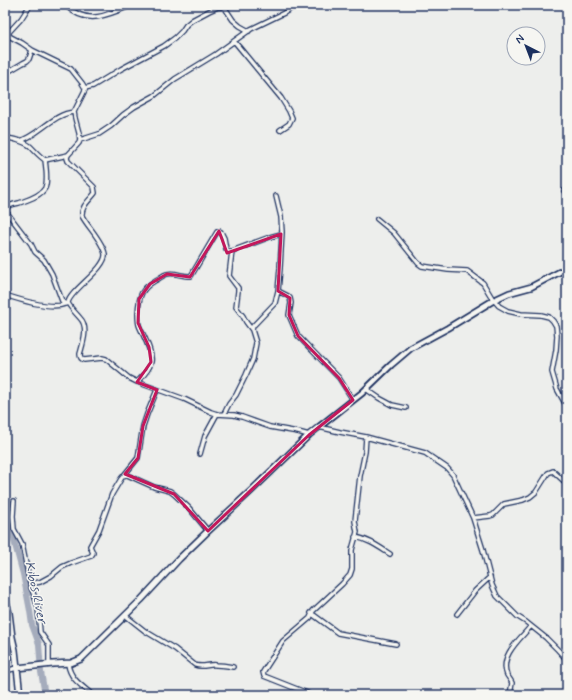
<svg xmlns="http://www.w3.org/2000/svg" width="572" height="700" viewBox="0 0 572 700" font-family="Mynerve,sans-serif">
<style>
.lines{fill:none;stroke-linecap:round;stroke-linejoin:round}
.river{stroke:#a5acbc;stroke-width:6}
.minor-casing{stroke:#1b2f5e;stroke-width:6}
.tertiary-casing{stroke:#1b2f5e;stroke-width:8}
.secondary-casing{stroke:#1b2f5e;stroke-width:8}
.minor{stroke:#f6f6f2;stroke-width:3.5}
.tertiary{stroke:#f6f6f2;stroke-width:4.5}
.secondary{stroke:#f6f6f2;stroke-width:5}
.marked{fill:none;stroke:#c2185b;stroke-width:3;stroke-linejoin:round}
.labels{text-anchor:middle;stroke-width:3;stroke-linejoin:round;paint-order:stroke}
.water-label{font-size:13px;font-style:italic;fill:#44547a;stroke:#f6f6f2}
</style>
<rect width="100%" height="100%" fill="#edeeec"/>
<filter id="ink" filterUnits="userSpaceOnUse"><feTurbulence type="fractalNoise" baseFrequency=".025" numOctaves="2"/><feDisplacementMap in="SourceGraphic" scale="8" xChannelSelector="R" yChannelSelector="G"/><feConvolveMatrix kernelMatrix="1 2 1 2 8 2 1 2 1" color-interpolation-filters="sRGB"/></filter>
<g filter="url(#ink)">
<g class="lines">
<path class="river" d="M5,495L8,502L9,510V520L11,530L23,574L30,611L32,625L39,644L41,672L45,695"/>
<defs>
<path id="minor" d="M30,5L21,19L9,32V36L22,43L32,50L71,69L82,83L85,88V90L74,112L75,118L79,133L80,140L79,143L68,155L45,160
M65,5C90,28 108,13 134,5
M234,41L281,98L289,111L292,118L289,124L280,130
M5,72L11,70L23,63L27,61L29,59L32,50
M85,88L93,86L121,69L164,46L175,38L182,31L186,25L192,20L209,11L218,7H222L225,8L233,20L240,26L249,31
M5,138C12,138 25,142 30,146C35,151 39,156 45,160C46,167 48,181 45,188C41,196 27,200 19,203C13,204 8,205 5,209
M80,140L99,134L111,126L123,115L134,107L154,96L175,79L216,54L251,29L284,13L296,5
M20,141C39,135 53,114 74,112
M68,155L67,158L68,161L94,187L95,193C90,200 81,206 82,216C88,227 103,242 105,254C107,268 69,291 68,303
M564,191L567,193
M5,210L31,244L35,252L44,260L52,274L62,301L65,304L68,303C71,309 76,313 80,318C89,327 83,343 80,354C80,357 81,359 84,360L102,358L106,359L129,378L137,382L184,399L211,412L217,414L234,415L242,417L270,427L298,432L309,435
M377,219L394,233L418,263L422,266L448,270L467,271L483,283L492,298L499,306L508,311L521,314L541,315L549,317L553,321L556,326L557,336L556,350L552,372L557,389L567,407
M232,251L229,276L238,288V291L236,307L243,316L246,322L252,330
M278,291L288,296L290,298L291,303L289,315L298,336L339,378L353,400
M5,295C20,300 51,310 65,304
M137,382C142,377 150,370 151,362C153,351 143,336 139,325C138,321 138,317 138,313C139,295 141,289 156,280C160,278 163,275 167,274C176,272 183,277 191,276L217,232L219,231L221,232L224,238L226,249L229,251H232L270,237L281,234
M366,389L379,398L392,405L406,408
M224,414L229,404L236,395L246,375L253,359L256,343L252,330L253,326L275,303L278,291L280,268L282,232L281,217L276,196
M319,427L340,432L366,437L425,453L447,468L453,475L473,518L483,550L492,585L497,596L518,617L526,622L546,638L558,650L567,660
M200,454L205,436L217,414
M125,474L154,487L170,491L174,494L189,508L208,531
M14,501L13,516L14,529L22,544L30,584L38,607L40,632L49,645V664
M473,518L490,516L493,515L504,504L523,500L530,497L536,492L548,473L553,471L567,484
M355,537C368,539 379,547 390,554
M30,584L40,582L51,576L62,567L71,563L91,556L93,553L90,546L99,530L112,494L121,479L138,458L143,426L147,414L157,390
M567,584V586
M311,613L338,633L396,644
M457,614L475,591L490,577
M126,616L145,631L175,649L195,665C202,668 209,664 216,665C222,665 228,666 233,667
M68,664C70,679 82,686 93,695
M5,671L17,668
M310,695L307,693L264,676L263,672L283,641L310,618L313,611L342,584L350,575L352,569V550L357,532L355,521L360,476L365,452L366,437
M510,695L512,683C511,680 508,677 507,675C499,656 520,639 531,626"/>
<path id="tertiary" d="M319,427L362,393L391,365L411,348L448,328L494,300L509,293L531,287L567,268"/>
<path id="secondary" d="M5,597L9,613L12,637L15,650L20,695
M17,668L53,664L71,663L81,659L141,600L179,559L208,531L251,491L309,435L319,427"/>
</defs>
<use href="#minor" class="minor-casing"/>
<use href="#tertiary" class="tertiary-casing"/>
<use href="#secondary" class="secondary-casing"/>
<use href="#minor" class="minor"/>
<use href="#tertiary" class="tertiary"/>
<use href="#secondary" class="secondary"/>
</g>
</g>
<path class="marked" d="M219,231L227,253L281,234L278,291L290,298L289,315L298,336L339,378L353,400L309,435L208,531L174,494L125,474L138,458L143,426L157,390L137,382L151,362L149,347L138,323L139,299L150,284L167,274L190,277Z"/>
<g class="labels">
<g class="water-label">
<text transform="translate(37 592) rotate(78)" y="5">Kibos River</text>
</g>
</g>
<rect width="572" height="700" fill="none" stroke="#f6f6f2" stroke-width="20"/>
<rect x="10" y="10" width="552" height="680" fill="none" stroke="#1b2f5e" stroke-width="1.5" filter="url(#ink)"/>
<g transform="translate(526 46) rotate(318)"><circle r="19" fill="#f6f6f2" stroke="#9ea6b7"/>
<path d="M0-3L7 15L0 10L-7 15Z" fill="#1b2f5e"/>
<text y="-6" font-size="11" font-weight="bold" text-anchor="middle" fill="#1b2f5e">N</text>
</g>
</svg>
